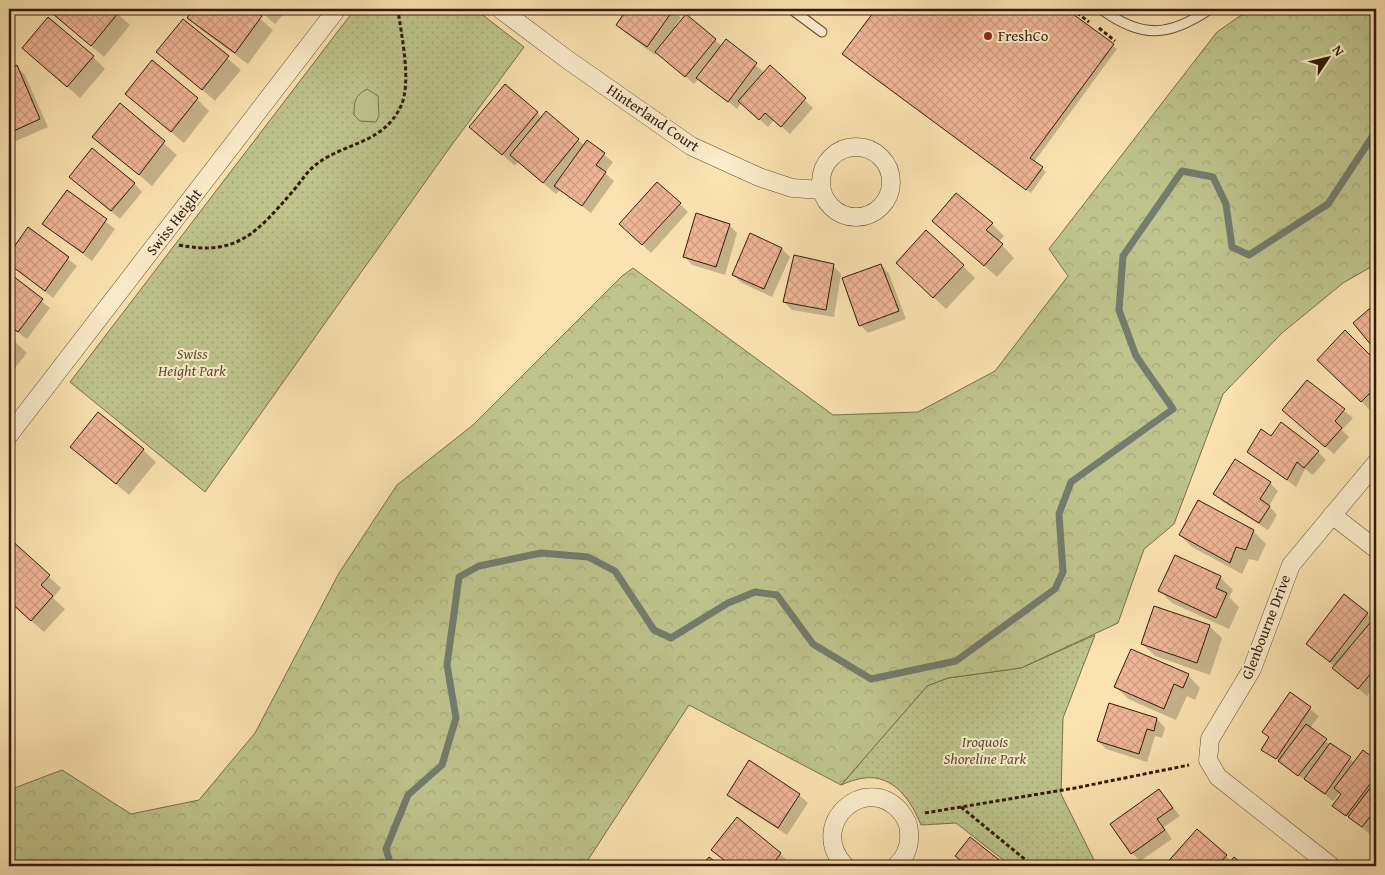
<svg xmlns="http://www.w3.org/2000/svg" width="1385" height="875" viewBox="0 0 1385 875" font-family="'Gentium Book Plus',serif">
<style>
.green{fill:url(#green-dots);stroke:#786f4c}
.forest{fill:url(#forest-crowns);stroke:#786f4c}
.pitch{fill:#bec48c;stroke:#786f4c}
.shadow{fill:#0003}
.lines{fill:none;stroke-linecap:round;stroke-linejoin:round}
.stream{stroke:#737c6e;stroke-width:7}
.building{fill:url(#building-cross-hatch);stroke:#321a0d}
.service-casing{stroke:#644c36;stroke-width:11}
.minor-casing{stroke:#644c36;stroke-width:19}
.path{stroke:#321a0d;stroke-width:3;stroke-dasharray:4 2.5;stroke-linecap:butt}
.service{stroke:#fcedcc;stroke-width:9}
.minor{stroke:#fcedcc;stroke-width:18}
.poi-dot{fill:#8f2418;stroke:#fcedcc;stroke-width:2}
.labels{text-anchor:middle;stroke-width:4;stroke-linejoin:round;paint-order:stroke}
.poi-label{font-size:15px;fill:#321a0d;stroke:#fcedcc;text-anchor:start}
.street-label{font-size:15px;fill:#321a0d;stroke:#fcedcc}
.park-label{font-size:15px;font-style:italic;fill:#5c4d33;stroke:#fcedcc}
</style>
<defs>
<pattern id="green-dots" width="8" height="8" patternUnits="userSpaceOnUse" patternTransform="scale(1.25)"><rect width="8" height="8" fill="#bec48c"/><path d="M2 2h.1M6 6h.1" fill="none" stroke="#a4a878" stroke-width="1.8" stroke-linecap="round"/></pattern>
<pattern id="forest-crowns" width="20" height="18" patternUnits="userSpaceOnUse" patternTransform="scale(1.25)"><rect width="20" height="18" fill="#bec48c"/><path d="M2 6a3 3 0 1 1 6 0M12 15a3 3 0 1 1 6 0" fill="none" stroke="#a4a878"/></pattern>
<pattern id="building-cross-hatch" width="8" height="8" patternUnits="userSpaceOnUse" patternTransform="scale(1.25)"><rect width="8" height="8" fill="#f0b697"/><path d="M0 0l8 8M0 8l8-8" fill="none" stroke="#ce9c81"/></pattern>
</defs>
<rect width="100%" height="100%" fill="#fbe3b1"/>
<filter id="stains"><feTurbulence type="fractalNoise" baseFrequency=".004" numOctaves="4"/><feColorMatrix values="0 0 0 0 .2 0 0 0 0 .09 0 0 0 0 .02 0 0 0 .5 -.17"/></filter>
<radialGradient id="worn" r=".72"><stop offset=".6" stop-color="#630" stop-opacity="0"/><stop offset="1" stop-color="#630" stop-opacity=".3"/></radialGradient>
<path class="green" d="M355,9H475L524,47L448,150L205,492L70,382Z
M1095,635L1063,718L1061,794L1097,866H1011L956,823L921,825C912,802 894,774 864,778C856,779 848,782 841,785L927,686L948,678L1021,668Z"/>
<path class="forest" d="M1250,9H1376V264L1343,283L1282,333L1223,394L1174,524L1144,549L1118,623L1021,668L948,678L927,686L841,785L689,705L584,866H9V790L62,770L131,814L199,800L255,733L339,573L397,485L473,425L622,276L633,268L833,415L918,412L995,371L1068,276L1049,249L1217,32Z"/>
<path class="pitch" d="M367,89L378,96L379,116L376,122L360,121L354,115C354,102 355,95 367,89Z"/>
<path class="shadow" d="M48,9H112L130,25L104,57Z
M124,9H131L128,12Z
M195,9H249L273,30L248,64L201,30L188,18Z
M258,9H288L275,24Z
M598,9H612L607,15Z
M621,9H672L681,18L675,26L677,27L687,16L722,46L727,41L765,73L770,67L813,108L790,134L774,120L768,127L741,103L737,109L699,78L694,84L657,52L655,55L626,33L617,25L626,13Z
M877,9H1064L1117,49L1034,162L1046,172L1031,193L844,54Z
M183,20L241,70L215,101L158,52Z
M24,48L93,57L105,69L80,98Z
M17,67L25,75L48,127L16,141L9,134V70Z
M126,94L197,99L209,111L184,143Z
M120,105L177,155L152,186L94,137Z
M537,113L542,118L546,113L584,145L587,141L613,162L605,173L614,181L591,213L560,190L556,194L518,162L515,166L471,127Z
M71,177L134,183L142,192L120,219Z
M67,192L115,229L92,261L44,224Z
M680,204L688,212L651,253L629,232Z
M933,221L992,224L1004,236L999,242L1014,258L997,277Z
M729,225L737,233L725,275L692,265L684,256Z
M29,229L77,266L53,298L9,264V256Z
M782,249L790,257L772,297L742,283L733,275Z
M881,265L889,274L906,319L868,333L860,325Z
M833,266L841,274L834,317L792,310L784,302Z
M963,266L975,278L946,309L910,275Z
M9,275L50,308L27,339L9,326Z
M1345,332L1376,362V411L1374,414L1319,360Z
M9,336L27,353L9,375Z
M1307,381L1353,418L1342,430L1349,437L1334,454L1292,418Z
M1272,437L1318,452L1326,460L1313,475L1305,469L1296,487L1249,451Z
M72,447L143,450L156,462L129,495Z
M1270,483L1278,491L1269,506L1277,515L1268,530L1223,502L1215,494Z
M1253,531L1266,544L1258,561L1249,559L1242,574L1192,547L1180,535Z
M9,540L61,588L53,598L65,609L44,632L9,601Z
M1220,577L1233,590L1229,597L1239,607L1229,629L1172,603L1160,591Z
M1344,595L1374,620L1376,619V685L1367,696L1308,643Z
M1209,626L1222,638L1210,675L1155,656L1142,644Z
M1188,675L1200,688L1195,700L1187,696L1176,720L1128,699L1116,687Z
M1290,694L1319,716L1310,728L1330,745L1355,763L1363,752L1376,761V826L1370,834L1333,805L1342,794L1340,792L1333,801L1263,749L1270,739L1264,732Z
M1110,704L1157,719L1165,728L1162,738L1155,736L1147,762L1106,749L1098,741Z
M1159,790L1180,816L1164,827L1172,839L1140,861L1132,853Z
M729,794L799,795L808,803L787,835L737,803Z
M1197,831L1232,862L1234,859L1243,866H1166Z
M713,850L780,854L789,862L785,866H731Z"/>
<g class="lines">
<path class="stream" d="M391,866L386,849L408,795L442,765L456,718L447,665L459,577L479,566L541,553L588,557L615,571L654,630L671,638L728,603L755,592L777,595L813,644L871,679L956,661L1055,589L1063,572L1059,514L1071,482L1173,409L1136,356L1119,310L1123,256L1182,171L1213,177L1226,204L1232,247L1249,255L1328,204L1376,131"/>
</g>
<path class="building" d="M47,9H114L119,12L91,46Z
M193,9H251L262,16L235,53L187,18Z
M627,9H674L647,47L616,25Z
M876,9H1066L1114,44L1030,158L1043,167L1026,190L842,54Z
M686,14L716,39L685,77L655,52Z
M48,17L94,56L67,87L22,48Z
M183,19L229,56L202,90L156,52Z
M726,39L757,63L728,102L696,78Z
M152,60L198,98L171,132L125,94Z
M17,65L40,119L9,133V69Z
M770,65L806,98L781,127L765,113L759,120L738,101Z
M505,84L538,112L502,155L469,127Z
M120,103L165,141L139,175L92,137Z
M546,111L579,139L543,183L510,155Z
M587,140L605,153L596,165L606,172L582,206L554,186Z
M92,148L135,183L111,211L69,177Z
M657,182L681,203L642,245L619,224Z
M67,190L107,219L83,253L42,224Z
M956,193L993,223L986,230L1003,244L984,266L932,221Z
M696,213L730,224L716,267L683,257Z
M28,227L69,257L45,291L9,264V254Z
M926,230L964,265L933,298L896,263Z
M750,233L782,248L764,289L732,275Z
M794,255L834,264L826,310L783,302Z
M881,264L899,311L859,326L842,278Z
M9,273L43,299L18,332L9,325Z
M1376,303V351L1353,323Z
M1345,330L1376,361V387L1361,402L1317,360Z
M9,334L15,340L9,348Z
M1307,380L1345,409L1335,421L1342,428L1325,447L1282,410Z
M98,412L144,449L116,484L70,447Z
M1281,422L1319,451L1304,468L1297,462L1287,480L1247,452L1261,429L1271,436Z
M1235,459L1271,482L1260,499L1270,506L1259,523L1213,494Z
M1198,500L1254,530L1246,550L1236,547L1230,563L1179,535Z
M9,538L50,575L41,585L53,596L31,621L9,601Z
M1175,555L1221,576L1216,588L1227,593L1216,618L1158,591Z
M1344,594L1368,613L1330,662L1306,644Z
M1154,606L1210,625L1197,663L1141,644Z
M1375,617L1376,667L1358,689L1332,668Z
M1131,649L1189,674L1183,688L1174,684L1164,709L1114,687Z
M1290,692L1311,707L1276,759L1261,750L1269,737L1262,732Z
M1109,703L1157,718L1154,731L1147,729L1139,754L1097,741Z
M1306,724L1327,739L1298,776L1278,761Z
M1330,743L1351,757L1325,794L1304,779Z
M1363,750L1376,760V776L1346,816L1332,806L1341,794L1334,788Z
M749,760L800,794L778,828L727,795Z
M1376,780V809L1362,827L1348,817Z
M1159,789L1173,808L1157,819L1165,830L1131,854L1110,824Z
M737,817L781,853L772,865L773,866H732L711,850Z
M1197,829L1227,855L1217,866H1164Z
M970,837L1007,866H968L955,856Z
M709,857L721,866H701Z
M1234,857L1245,866H1227Z"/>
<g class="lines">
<defs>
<path id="service" d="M791,9L822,32
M1101,9C1142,39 1169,37 1210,9"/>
<path id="minor" d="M500,9L568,60L691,146L759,177L792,188L822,190
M821 182a35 35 0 1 1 70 0a35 35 0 1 1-70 0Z
M9,435L337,9
M1332,515L1376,549
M845,866C806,824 866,772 900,811C905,817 909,824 909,832C910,845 906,857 896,866
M1331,866L1218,777L1208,760L1210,739L1252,669L1291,565L1376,463"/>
</defs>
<use href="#service" class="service-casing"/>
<use href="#minor" class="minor-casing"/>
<path class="path" d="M1072,9L1089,22
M1137,9L1149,11L1169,9
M1099,28L1115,41
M179,245C238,257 258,231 293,191C300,183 306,173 313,167C342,142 382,146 401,106C412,81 401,35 398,9
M961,807L1033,866
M925,813L1075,788L1189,765"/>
<use href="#service" class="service"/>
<use href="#minor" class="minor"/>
</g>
<circle class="poi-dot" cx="988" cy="36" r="5"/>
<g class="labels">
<g class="poi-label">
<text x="998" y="41">FreshCo</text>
</g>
<g class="street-label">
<text transform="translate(653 118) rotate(34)" y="5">Hinterland Court</text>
<text transform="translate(174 222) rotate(-52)" y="5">Swiss Height</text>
<text transform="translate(1266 627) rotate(-69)" y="5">Glenbourne Drive</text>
</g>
<g class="park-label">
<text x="192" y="359">Swiss<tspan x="192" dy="17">Height Park</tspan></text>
<text x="985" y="747">Iroquois<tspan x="985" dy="17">Shoreline Park</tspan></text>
</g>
</g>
<rect width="1385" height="875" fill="none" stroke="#fbe3b1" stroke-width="30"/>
<rect x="10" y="10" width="1365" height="855" fill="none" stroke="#321a0d" stroke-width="2.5"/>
<rect x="15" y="15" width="1355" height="845" fill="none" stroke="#321a0d"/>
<g transform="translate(1328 58) rotate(55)" stroke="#fcedcc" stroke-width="4" paint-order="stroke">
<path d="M0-4L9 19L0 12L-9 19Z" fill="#321a0d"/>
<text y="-8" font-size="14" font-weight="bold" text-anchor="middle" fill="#321a0d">N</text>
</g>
<rect width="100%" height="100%" filter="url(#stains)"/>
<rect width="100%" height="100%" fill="url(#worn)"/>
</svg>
